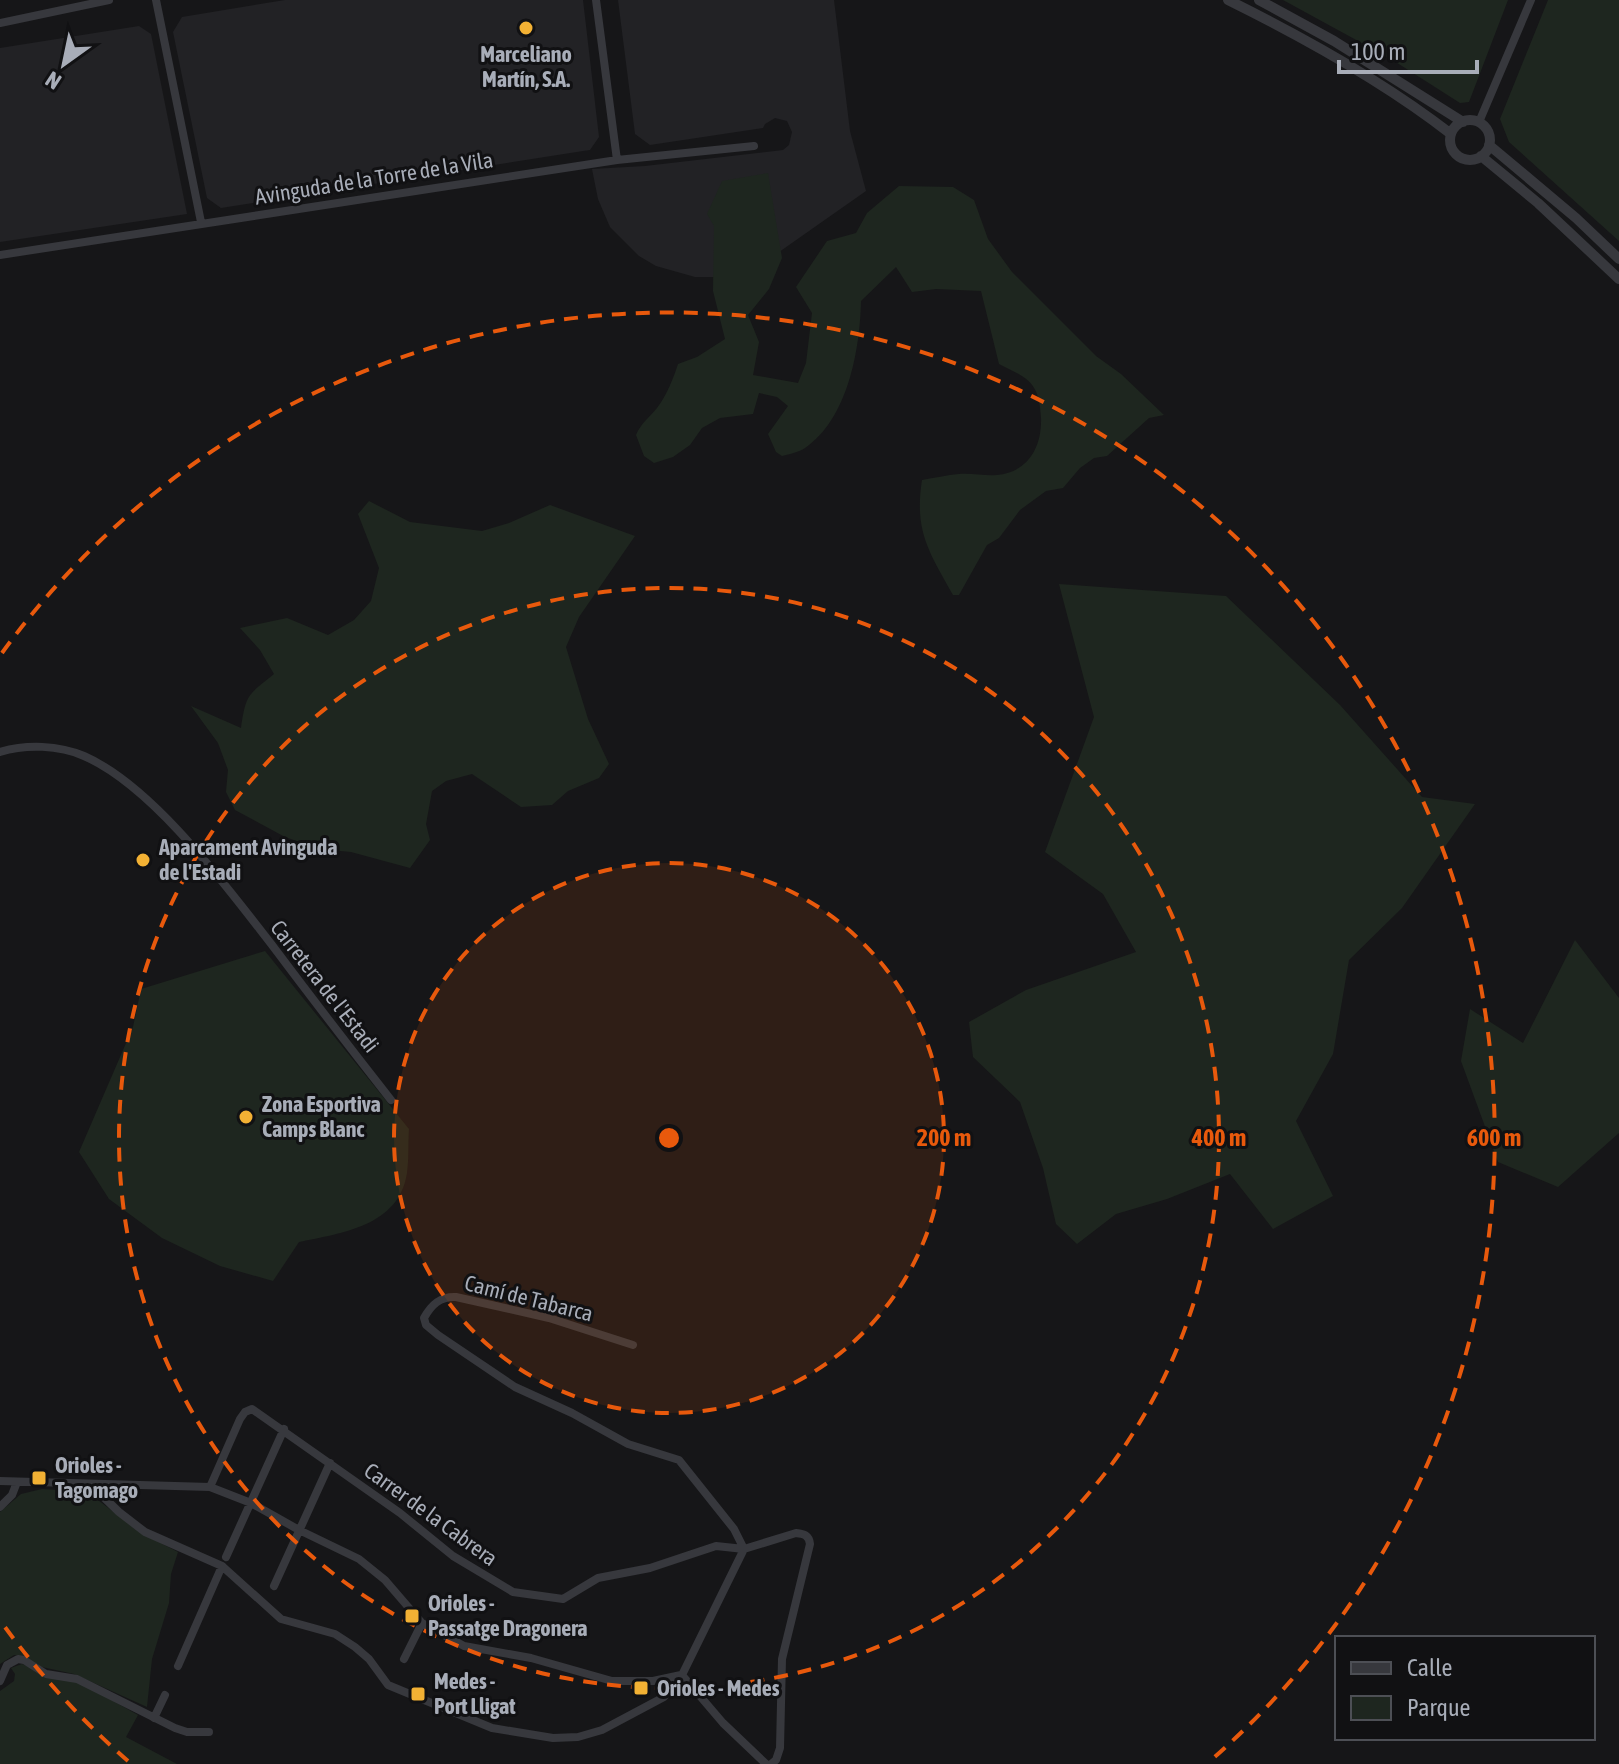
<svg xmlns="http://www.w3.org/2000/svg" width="1619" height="1764" viewBox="0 0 1619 1764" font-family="'Asap Condensed',sans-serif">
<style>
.built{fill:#222225}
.green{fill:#1e261f}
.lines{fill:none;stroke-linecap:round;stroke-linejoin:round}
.minor{stroke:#37383d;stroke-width:8}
.tertiary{stroke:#37383d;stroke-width:10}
.ring{fill:none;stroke:#e8590c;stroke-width:4;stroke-dasharray:14 10}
.poi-dot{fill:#f2b134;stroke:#111113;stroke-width:3}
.labels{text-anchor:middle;stroke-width:6;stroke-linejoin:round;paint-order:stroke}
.poi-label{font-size:22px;font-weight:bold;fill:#a8adb8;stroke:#111113;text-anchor:start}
.street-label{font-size:22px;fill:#a8adb8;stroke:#111113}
.centre{fill:#e8590c;stroke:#111113;stroke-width:4}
.ring-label{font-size:24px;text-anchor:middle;font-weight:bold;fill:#e8590c;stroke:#111113;stroke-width:6;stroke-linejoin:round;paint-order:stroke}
</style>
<rect width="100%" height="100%" fill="#161618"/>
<path class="built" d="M285,0H583L599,137L590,150L583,151L221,208L207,198L173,32L182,17Z
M618,0H834L850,131L866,191L762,264L715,277H695L656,266L639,256L610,227L598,199L592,169L645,166L783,150L789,145L792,132L787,121L775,118L765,124L763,128L650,145L635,134Z
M139,26L151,34L187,214L0,242V48Z"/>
<path class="green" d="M1283,0H1508L1469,102L1460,103L1391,59Z
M1548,0H1619V241L1509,142L1500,119Z
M768,173L782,258L769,289L748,315L759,342L753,375L798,383L806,363L812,313L796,287L827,241L856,233L867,213L899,186L953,187L974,200L988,239L1012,272L1096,356L1121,374L1164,415L1149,418L1107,456L1094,458L1080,468L1063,488L1046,491L1020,510L999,538L987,545L959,595H953C929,552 914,531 922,480C934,478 947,475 959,474C972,473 985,476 997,475C1028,472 1042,447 1041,418C1039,382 1029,379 999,364L981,291L936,289L912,292L896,267L861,301C860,349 848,419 805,448C799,452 790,454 782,456L776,452L768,434L788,406L777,397L759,393L753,414L720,418L702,428L690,445L673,457L654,463L644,456L636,435C641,423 649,418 657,408C667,395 673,379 678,364L697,357L725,339L713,291L714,226L707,214L722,181Z
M369,501L410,522L482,531L509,523L550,505L635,536L579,617L566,647L588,719L609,764L599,778L568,791L552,805L521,807L472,774L446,781L432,791L426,824L430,840L410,868L351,852L320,849L285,837L235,810L226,792L228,770L218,743L191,706L241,728C246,694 248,695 274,674L260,650L240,628L287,618L328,635L354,620L371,601L379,568L358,514Z
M1059,584L1226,596L1340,705L1422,797L1475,804L1402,908L1349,960L1333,1054L1296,1121L1333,1196L1273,1229L1230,1174L1167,1199L1116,1214L1077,1244L1056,1224L1043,1168L1020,1102L973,1057L969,1022L1026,990L1136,952L1103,894L1045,852L1094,717Z
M1575,940L1619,998V1133L1558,1187L1498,1162L1461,1061L1470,1009L1523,1043Z
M265,951L409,1129C408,1144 409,1159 407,1173C399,1226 342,1233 299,1242L273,1281L220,1266L162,1238L109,1199L79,1152L133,1027L141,989Z
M42,1489L74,1491L94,1497L141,1533L178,1552L171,1574L169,1603L152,1659L147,1707L74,1674L42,1667L23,1656L14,1655L0,1664V1512L21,1494Z
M22,1664L81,1683L138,1715L126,1737L177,1764H0V1691L14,1681L15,1674L11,1668Z"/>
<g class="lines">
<path class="minor" d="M156,0L201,222
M596,0L617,160
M0,23L109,0
M1479,122L1531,0
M0,255L617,160L754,146
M0,752C26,744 59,745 84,756C153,786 226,886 272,945C311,997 351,1049 391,1100
M633,1345L549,1318L456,1297C440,1296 431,1305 424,1318L426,1325L438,1335L515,1387L572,1413L628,1444L679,1460L734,1529L744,1549
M0,1481L210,1487L251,1503L299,1530L359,1559L385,1580L422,1623L464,1646L531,1658L612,1681H653L681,1675
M91,1485L119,1512L145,1532L222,1566L281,1619L335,1634L355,1647L369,1659L388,1685L492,1728L553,1738L578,1737L602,1730L664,1697L682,1675L744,1549
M210,1487L240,1419L245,1412L252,1409L400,1513L453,1556L513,1592L563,1599L598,1578L650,1568L716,1546L744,1549L796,1533C804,1534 809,1535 810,1544L782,1659L780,1748L776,1760L771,1764
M0,1507L12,1495L17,1482
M226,1557L284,1429
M274,1586L330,1463
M404,1659L422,1623
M178,1666L222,1566
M682,1675L723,1723L766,1764
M0,1681L7,1665L18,1659L24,1660L46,1674L77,1679L175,1728L187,1732H209
M154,1718L165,1695"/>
<path class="tertiary" d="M1228,0C1305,38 1383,81 1451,134
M1259,0L1334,41L1463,122
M1450 140a20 20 0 1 1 40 0a20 20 0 1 1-40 0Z
M1489,145L1576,218L1619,259
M1481,156L1538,203L1619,279"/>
</g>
<circle cx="669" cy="1138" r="275" fill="#e8590c" fill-opacity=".12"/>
<g class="ring">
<circle cx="669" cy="1138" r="275"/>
<circle cx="669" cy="1138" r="550"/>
<path d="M128 1761A825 825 0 0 1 2 1623M2 653A825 825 0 1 1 1210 1761"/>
</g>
<g class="poi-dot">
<circle cx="526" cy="28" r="8"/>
<circle cx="143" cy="860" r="8"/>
<circle cx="246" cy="1117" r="8"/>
<rect x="31" y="1470" width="16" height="16" rx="4"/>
<rect x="404" y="1608" width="16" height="16" rx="4"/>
<rect x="633" y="1680" width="16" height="16" rx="4"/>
<rect x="410" y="1686" width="16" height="16" rx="4"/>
</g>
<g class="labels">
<g class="poi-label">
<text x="526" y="62" text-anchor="middle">Marceliano<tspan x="526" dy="25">Martín, S.A.</tspan></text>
<text x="159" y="855">Aparcament Avinguda<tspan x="159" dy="25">de l'Estadi</tspan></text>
<text x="262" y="1112">Zona Esportiva<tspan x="262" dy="25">Camps Blanc</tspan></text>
<text x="55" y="1473">Orioles -<tspan x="55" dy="25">Tagomago</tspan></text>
<text x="428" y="1611">Orioles -<tspan x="428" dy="25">Passatge Dragonera</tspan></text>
<text x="434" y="1689">Medes -<tspan x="434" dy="25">Port Lligat</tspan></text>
<text x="657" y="1696">Orioles - Medes</text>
</g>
<g class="street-label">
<text transform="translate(374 178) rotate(-9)" y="8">Avinguda de la Torre de la Vila</text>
<text transform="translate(325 986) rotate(52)" y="8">Carretera de l'Estadi</text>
<text transform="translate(529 1298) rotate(14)" y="8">Camí de Tabarca</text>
<text transform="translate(431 1514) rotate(36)" y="8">Carrer de la Cabrera</text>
</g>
</g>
<circle cx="669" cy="1138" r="12" class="centre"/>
<g class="ring-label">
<text x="944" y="1146">200 m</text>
<text x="1219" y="1146">400 m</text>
<text x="1494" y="1146">600 m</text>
</g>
<rect x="1335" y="1636" width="260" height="104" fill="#111113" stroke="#4d4f55" stroke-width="2"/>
<rect x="1351" y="1662" width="40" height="12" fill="#37383d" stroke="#4d4f55" stroke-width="2"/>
<text x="1407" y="1676" font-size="24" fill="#a8adb8">Calle</text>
<rect x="1351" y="1696" width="40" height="24" fill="#1e261f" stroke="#4d4f55" stroke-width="2"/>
<text x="1407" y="1716" font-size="24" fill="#a8adb8">Parque</text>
<g transform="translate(64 64) rotate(213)" stroke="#111113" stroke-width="6" paint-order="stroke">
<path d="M0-6L14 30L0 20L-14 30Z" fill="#a8adb8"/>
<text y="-12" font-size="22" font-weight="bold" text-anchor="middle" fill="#a8adb8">N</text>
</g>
<path d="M1339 60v12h138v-12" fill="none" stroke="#a8adb8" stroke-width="4"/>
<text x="1351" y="60" font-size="24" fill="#a8adb8" stroke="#111113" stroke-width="6" paint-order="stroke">100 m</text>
</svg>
